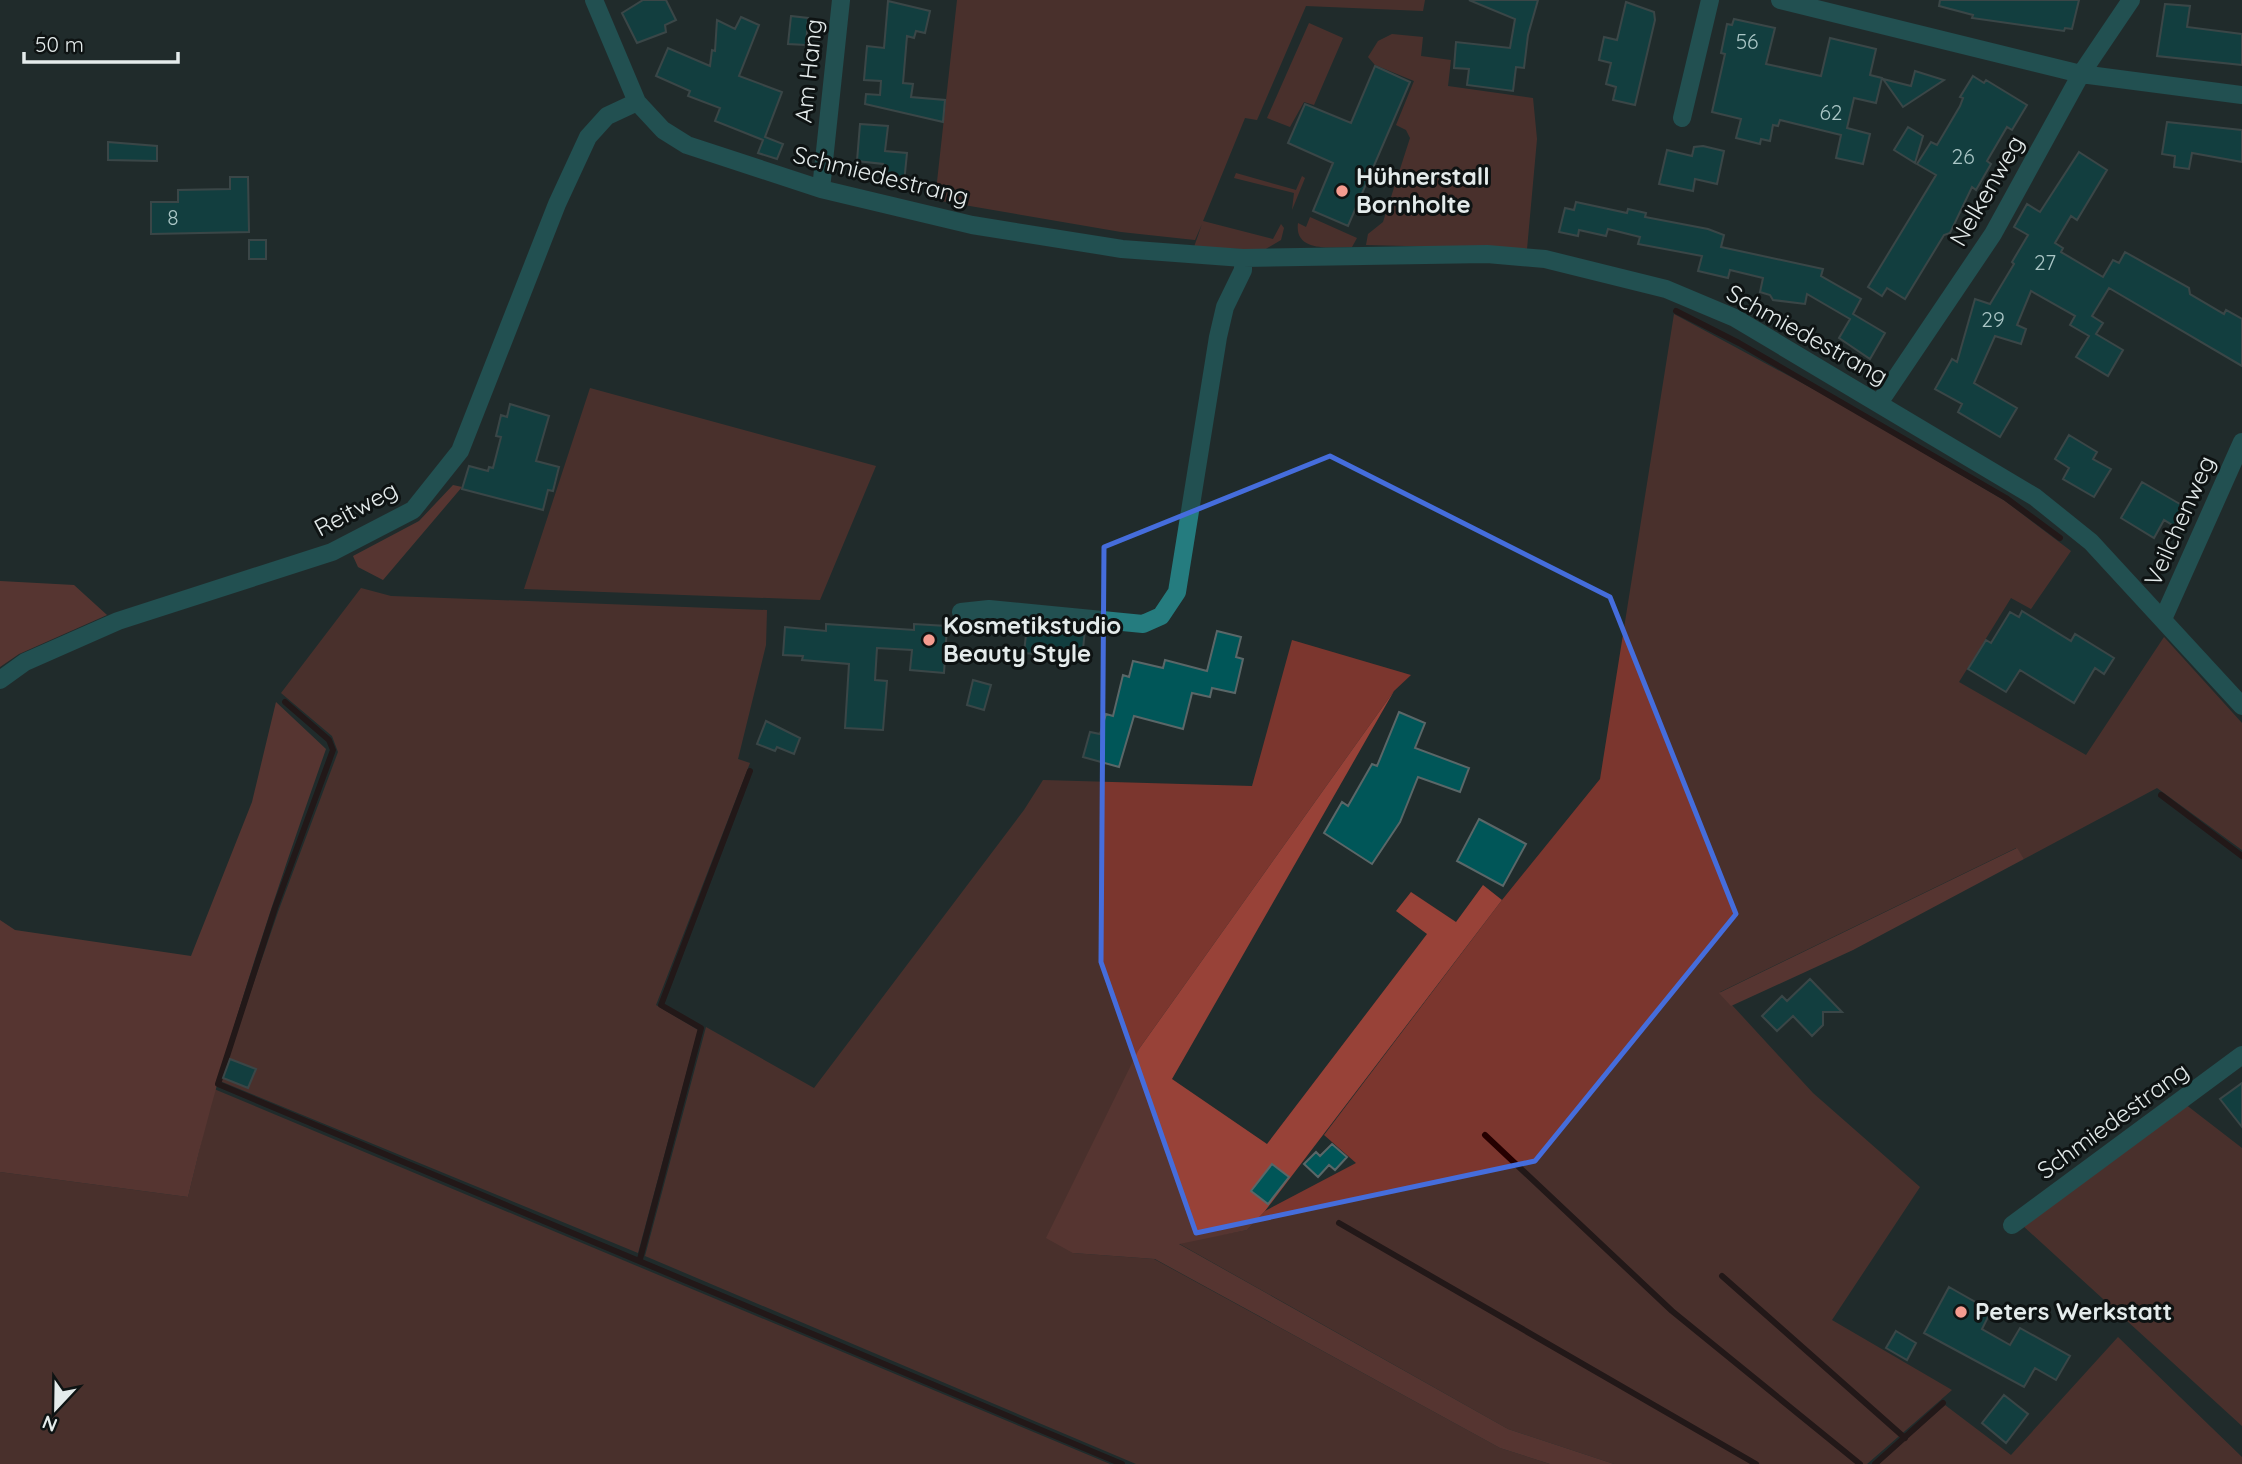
<svg xmlns="http://www.w3.org/2000/svg" width="2242" height="1464" viewBox="0 0 2242 1464" font-family="Quicksand,sans-serif">
<style>
.green{fill:#7b362e}
.forest{fill:#984238}
.lines{fill:none;stroke-linecap:round;stroke-linejoin:round}
.stream{stroke:#250000;stroke-width:6}
.building{fill:#005658;stroke:#5a6768;stroke-width:2}
.minor{stroke:#257c7f;stroke-width:18}
.marked{fill:none;stroke:#456ddc;stroke-width:5;stroke-linejoin:round}
.poi-dot{fill:#f59c90;stroke:#0e1313;stroke-width:2.5}
.labels{text-anchor:middle;stroke-width:6;stroke-linejoin:round;paint-order:stroke}
.number-label{font-size:21px;fill:#abc6c6}
.street-label{font-size:24px;fill:#e4ebeb;stroke:#0e1313}
.poi-label{font-size:24px;font-weight:bold;fill:#e4ebeb;stroke:#0e1313;text-anchor:start}
</style>
<rect width="100%" height="100%" fill="#202c2c"/>
<path class="green" d="M957,0H1425L1423,11L1306,6L1257,120L1245,118L1203,221L1273,239L1281,224L1284,228L1281,240L1264,250L1194,247L1202,224L1195,240L1121,232L935,200Z
M1309,23L1343,38L1314,105L1304,102L1290,127L1267,118Z
M1392,34L1423,37L1421,56L1451,60L1448,86L1533,98L1537,139L1527,249L1366,245L1368,234L1383,222L1410,138L1406,130L1396,125L1414,81L1375,65L1368,57L1378,41Z
M1236,173L1296,190L1302,176L1305,178L1292,210L1294,193L1234,178Z
M1310,217L1357,238L1352,247C1332,247 1294,253 1298,223L1306,227Z
M1674,314L1841,404L2005,501L2071,551L2031,609L2011,598L1959,682L2086,755L2164,637L2242,723V850L2157,788L2024,859L2016,848L1720,992L1813,1093L1920,1187L1832,1320L1952,1390L1867,1464H1614L1508,1429L1178,1243L1247,1230L1265,1211L1356,1163L1324,1135L1502,900L1600,779Z
M590,388L876,466L820,600L524,589Z
M361,588L391,596L767,610L766,645L738,759L750,763L656,1005L698,1030L638,1253L220,1081L278,912L338,752L332,736L281,693Z
M1292,640L1411,675L1394,691L1139,1049L1073,1253L1154,1259L1500,1448L1550,1464H1136L645,1256L706,1027L814,1088L1024,810L1043,780L1252,786Z
M214,1089L1110,1464H0V1172L188,1197Z
M2185,1104L2242,1148V1426L2021,1224Z
M2118,1337L2242,1457V1464H1878L1945,1405L2011,1455Z"/>
<path class="forest" d="M453,485L462,487L383,580L358,567L353,556L419,521Z
M0,581L74,585L107,615L19,654L0,667Z
M1394,691L1172,1079L1267,1144L1427,934L1396,911L1411,892L1456,922L1483,885L1502,900L1265,1211L1247,1230L1179,1244L1508,1429L1614,1464H1550L1500,1448L1155,1259L1073,1253L1046,1238L1139,1049Z
M276,702L326,749C274,897 224,1044 188,1197L0,1172V920L15,930L191,956L252,802Z
M2017,848L2024,859L1853,950L1731,1006L1719,993Z"/>
<g class="lines">
<path class="stream" d="M1676,311L1739,343L2006,498L2060,538
M285,702L329,740L333,750L275,908L218,1084L1122,1464
M2161,795L2242,856
M1485,1135L1672,1311L1860,1464
M1339,1223L1756,1464
M640,1259L701,1028L661,1005L750,771
M1722,1276L1905,1438
M1875,1464L1943,1403"/>
</g>
<path class="building" d="M643,0H666L676,20L665,25L666,32L637,43L622,13Z
M1469,0H1538L1528,35L1524,68L1516,67L1513,91L1467,85L1469,69L1454,68L1456,42L1510,48L1515,19Z
M1940,0H2079L2072,29L2065,28L2064,31L1972,18L1973,15L1939,6Z
M888,1L930,11L925,33L916,31L914,38L907,36L903,83L913,84L911,97L945,100L943,122L865,104L866,94L880,95L881,81L864,80L867,46L884,48Z
M1626,2L1654,12L1655,20L1635,105L1613,100L1616,87L1606,84L1611,63L1599,60L1604,37L1617,40Z
M2165,4L2190,6L2187,27L2242,34V65L2157,56Z
M791,16L808,18L806,45L788,44Z
M741,17L759,25L739,76L782,92L765,137L783,144L777,159L758,153L763,140L715,121L720,108L688,96L690,91L656,76L668,48L710,66L712,50L715,51L717,20L735,29Z
M1734,19L1775,28L1766,64L1821,76L1830,38L1876,49L1870,75L1882,78L1876,103L1854,98L1847,128L1870,134L1863,164L1836,158L1841,135L1780,120L1778,126L1773,125L1770,141L1761,139L1760,144L1736,138L1741,119L1712,112L1725,54L1721,53L1727,24L1732,25Z
M1375,66L1410,82L1348,226L1313,211L1333,163L1288,143L1305,104L1351,123Z
M1915,71L1944,80L1903,107L1883,79L1911,86Z
M1973,76L1984,83L1986,80L2027,105L2012,130L2007,127L1987,161L1991,164L1976,190L1972,187L1950,233L1944,235L1905,299L1887,288L1882,296L1868,287L1936,175L1917,164L1931,142L1937,145L1960,106L1963,98L1960,97Z
M2167,122L2242,130V162L2192,153L2189,169L2174,167L2175,156L2162,154Z
M860,124L888,126L885,151L907,153L904,183L881,181L883,164L857,161Z
M1908,127L1923,136L1915,163L1894,150Z
M108,142L157,146V161L108,160Z
M1703,146L1724,151L1717,184L1695,179L1693,191L1659,184L1667,150L1692,156L1694,147Z
M2079,152L2107,170L2077,220L2071,216L2055,243L2063,248L2061,252L2103,277L2113,260L2119,263L2125,252L2189,288L2190,294L2224,314L2226,310L2242,319V366L2109,288L2092,316L2103,323L2096,334L2123,350L2108,376L2076,357L2089,336L2070,325L2075,316L2031,291L2017,325L2026,329L2021,344L1995,336L1974,383L2017,408L2000,437L1958,412L1962,404L1935,389L1952,359L1957,362L1975,299L1990,304L2014,264L2012,262L2028,235L2014,227L2027,204L2040,212Z
M230,177H248L249,232L151,234V202H178V190L230,189Z
M1576,202L1627,213L1628,209L1646,213L1645,217L1708,229L1724,235L1721,247L1823,269L1821,276L1861,299L1853,314L1885,333L1870,359L1839,338L1850,319L1807,294L1805,304L1773,300L1770,295L1760,292L1763,278L1730,270L1728,278L1698,271L1702,256L1638,244L1640,237L1608,229L1606,236L1579,230L1578,236L1559,232L1565,208L1574,210Z
M249,240H266V259H249Z
M510,404L549,416L536,461L559,467L553,491L548,490L543,510L462,489L469,466L488,471L489,467L493,468L501,437L496,436L501,415L507,417Z
M2069,435L2097,452L2093,459L2111,469L2094,497L2063,479L2069,468L2055,459Z
M2142,482L2185,507L2174,526L2164,520L2154,538L2121,518Z
M2022,611L2071,641L2075,634L2114,658L2104,674L2095,668L2074,703L2020,670L2006,692L1968,669L1986,640L1991,643L2010,612L2019,617Z
M826,624L914,630V624L947,626L944,673L910,670L912,650L877,648L875,680L887,681L883,730L845,728L849,664L802,660L803,656L783,655L785,627L826,631Z
M1027,625L1085,630L1082,658L1024,653Z
M1217,631L1241,637L1236,657L1243,659L1235,693L1212,688L1210,697L1192,693L1183,729L1134,716L1119,767L1083,757L1090,732L1100,734L1106,714L1113,716L1123,675L1129,677L1133,661L1163,668L1165,660L1207,671Z
M973,680L991,685L984,710L967,705Z
M1399,712L1425,723L1415,748L1469,768L1460,792L1418,777L1400,822L1372,864L1324,833L1342,802L1348,806L1372,764L1377,766Z
M766,721L800,738L794,754L777,747L775,751L757,744Z
M1479,819L1526,844L1503,886L1457,861Z
M1810,979L1842,1012H1823V1025L1812,1036L1793,1016L1777,1031L1762,1016L1782,996L1787,1001Z
M230,1059L256,1069L248,1088L223,1078Z
M2242,1083V1127L2220,1099Z
M1332,1144L1347,1157L1335,1170L1329,1165L1318,1177L1304,1164L1316,1152L1320,1156Z
M1272,1164L1289,1177L1268,1204L1251,1191Z
M1949,1287L1991,1311L1982,1329L2010,1345L2020,1328L2070,1356L2056,1380L2035,1368L2024,1387L1924,1333Z
M1896,1331L1916,1343L1907,1360L1886,1348Z
M2004,1395L2028,1414L2006,1443L1982,1423Z"/>
<g class="lines">
<path class="minor" d="M594,0L637,102L663,130L687,145L821,189L972,225L1122,249L1243,258L1487,254L1545,259L1666,289L1735,318L2035,497L2091,542L2242,706
M1780,0L2081,74L2242,95
M1682,118L1710,0
M821,189L841,0
M1879,403L1993,234L2081,74L2131,0
M961,612L989,609L1143,624L1161,616L1177,592L1218,337L1225,307L1243,270V258
M2163,619L2242,442
M0,680L25,662L118,621L332,552L413,510L460,451L557,204L588,137L607,116L637,102
M2012,1225L2242,1055"/>
</g>
<path d="M0 0H2242V1464H0ZM1330,456L1610,597L1736,914L1535,1161L1196,1233L1101,962L1104,547Z" fill="#202c2c" fill-opacity=".55" fill-rule="evenodd"/>
<path class="marked" d="M1330,456L1610,597L1736,914L1535,1161L1196,1233L1101,962L1104,547Z"/>
<g class="poi-dot">
<circle cx="1342" cy="191" r="7"/>
<circle cx="929" cy="640" r="7"/>
<circle cx="1961" cy="1312" r="7"/>
</g>
<g class="labels">
<g class="number-label">
<text x="1747" y="49">56</text>
<text x="1831" y="120">62</text>
<text x="1963" y="164">26</text>
<text x="173" y="225">8</text>
<text x="2045" y="270">27</text>
<text x="1993" y="327">29</text>
</g>
<g class="street-label">
<text transform="translate(809 71) rotate(-84)" y="8">Am Hang</text>
<text transform="translate(881 176) rotate(14)" y="8">Schmiedestrang</text>
<text transform="translate(1987 191) rotate(-60)" y="8">Nelkenweg</text>
<text transform="translate(1807 335) rotate(29)" y="8">Schmiedestrang</text>
<text transform="translate(356 509) rotate(-28)" y="8">Reitweg</text>
<text transform="translate(2180 521) rotate(-66)" y="8">Veilchenweg</text>
<text transform="translate(2113 1121) rotate(-36)" y="8">Schmiedestrang</text>
</g>
<g class="poi-label">
<text x="1356" y="185">Hühnerstall<tspan x="1356" dy="28">Bornholte</tspan></text>
<text x="943" y="634">Kosmetikstudio<tspan x="943" dy="28">Beauty Style</tspan></text>
<text x="1975" y="1320">Peters Werkstatt</text>
</g>
</g>
<g transform="translate(56 1408) rotate(202)" stroke="#0e1313" stroke-width="5" paint-order="stroke">
<path d="M0-5L12 26L0 18L-12 26Z" fill="#e4ebeb"/>
<text y="-10" font-size="19" font-weight="bold" text-anchor="middle" fill="#e4ebeb">N</text>
</g>
<path d="M24 52v10h154v-10" fill="none" stroke="#e4ebeb" stroke-width="3.5"/>
<text x="35" y="52" font-size="21" fill="#e4ebeb" stroke="#0e1313" stroke-width="5" paint-order="stroke">50 m</text>
</svg>
